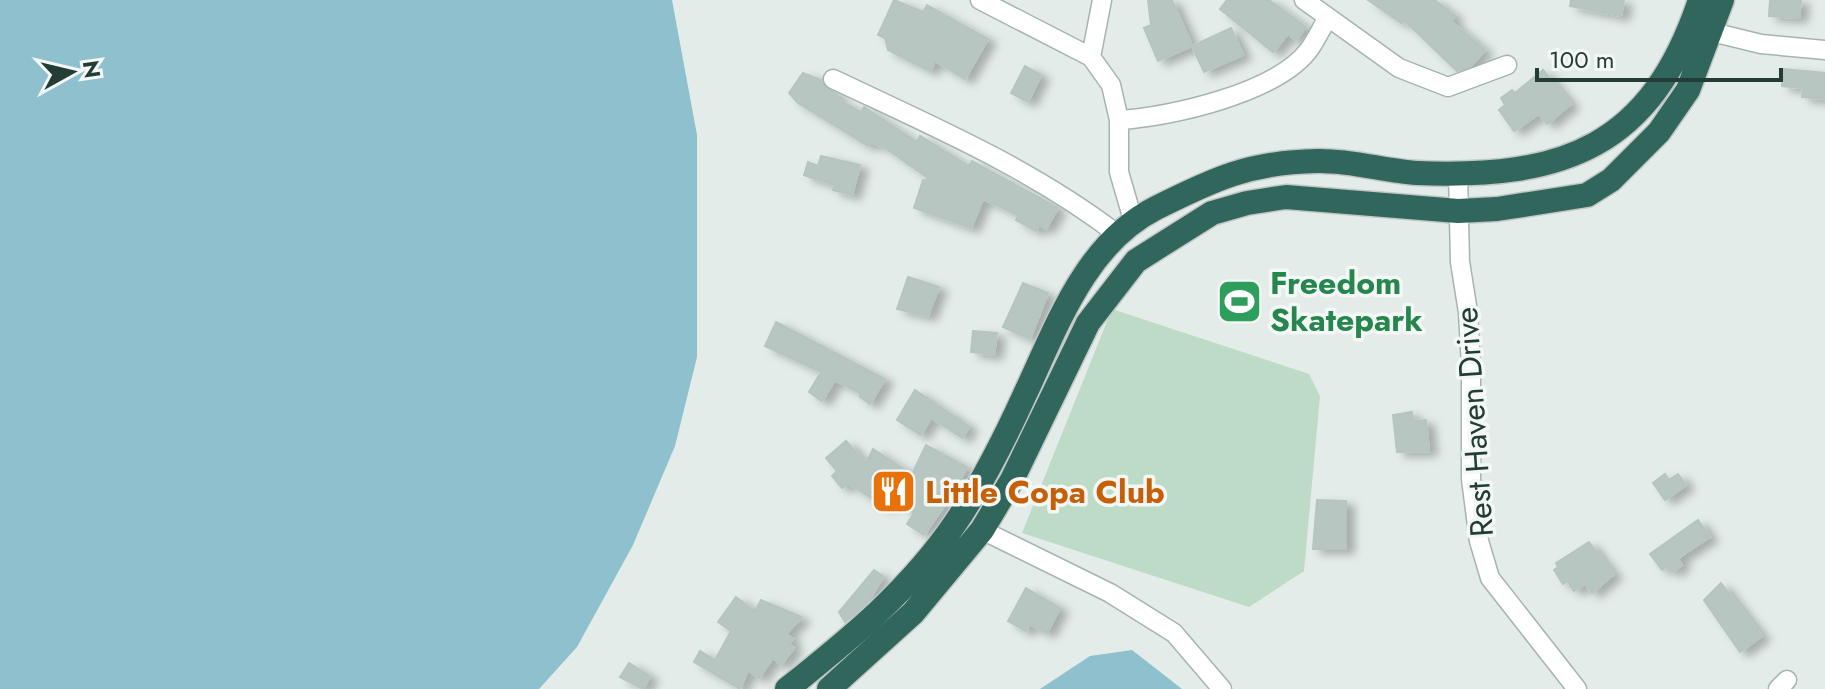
<svg xmlns="http://www.w3.org/2000/svg" width="1825" height="689" viewBox="0 0 1825 689" font-family="Jost,sans-serif">
<style>
.green{fill:#bddbc6}
.water{fill:#8ec1cd}
.building{fill:#b8c6c1;stroke:#b6c5bf;stroke-width:2;filter:url(#shadow)}
.lines{fill:none;stroke-linecap:round;stroke-linejoin:round}
.minor-casing{stroke:#a6b4af;stroke-width:21}
.highway-casing{stroke:#c2c8c7;stroke-width:27}
.minor{stroke:#fff;stroke-width:18}
.highway{stroke:#31665d;stroke-width:24}
.labels{text-anchor:middle;stroke-width:7;stroke-linejoin:round;paint-order:stroke}
.leisure-label{font-size:32px;font-weight:bold;fill:#27864d;stroke:#f3f8f6;text-anchor:start}
.street-label{font-size:32px;fill:#243c36;stroke:#f3f8f6}
.food-label{font-size:32px;font-weight:bold;fill:#c56008;stroke:#f3f8f6;text-anchor:start}
</style>
<defs>
<filter id="shadow"><feDropShadow dx="8" dy="4.5" stdDeviation="4" flood-color="#0004"/></filter>
</defs>
<rect width="100%" height="100%" fill="#e3ece8"/>
<path class="green" d="M1112,309L1309,374L1320,396L1304,571L1249,607L1022,533Z"/>
<path class="water" d="M0,0H672L697,135V357L675,446L633,545L577,647L539,689H0Z
M1132,650L1182,689H1040L1090,656Z"/>
<path class="building" d="M894,0L923,12L927,5L988,39L965,79L935,61L930,71L888,50L885,38L878,35Z
M1148,0H1172L1192,46L1158,61L1144,28L1151,25Z
M1227,0H1269L1306,27L1296,40L1288,34L1273,52L1220,9Z
M1368,0H1435L1455,16L1451,21L1485,50L1471,66L1457,71L1404,20L1401,23Z
M1571,0H1624L1621,16L1570,6Z
M1770,0H1801L1799,18L1769,16Z
M1231,28L1243,55L1204,72L1192,46Z
M1025,66L1041,75L1028,102L1011,93Z
M1784,69L1825,73V99L1802,97L1803,88L1782,86Z
M1543,70L1571,104L1547,124L1539,114L1514,131L1499,110L1505,105L1501,98L1512,90L1515,93Z
M803,73L821,80L824,86L838,95L836,98L861,112L864,107L917,142L920,136L969,166L972,161L1058,208L1046,229L1039,225L1036,231L1016,220L1018,215L983,199L971,228L914,208L923,180L929,181L925,176L884,147L871,142L868,146L798,103L789,93Z
M821,156L860,165L852,195L833,190L834,185L804,175L808,162L818,166Z
M908,277L939,287L928,316L897,309Z
M1023,283L1048,293L1030,339L1003,327Z
M776,322L885,379L870,404L860,397V393L835,380L822,401L809,392L821,372L765,346Z
M973,331L997,333L994,355L971,352Z
M915,390L969,426L963,438L931,418L921,435L897,420Z
M1412,412L1413,421L1426,420L1429,451L1397,452L1393,415Z
M846,441L866,463L873,449L912,474L926,445L967,467L954,492L924,535L907,524L914,513L891,498L885,507L848,483L842,488L832,476L837,471L826,458Z
M1665,474L1669,480L1678,474L1686,485L1665,500L1653,483Z
M1317,500L1346,501V549H1313Z
M1698,520L1710,537L1684,554L1678,559L1682,565L1672,572L1668,566L1662,570L1650,554Z
M1589,542L1614,574L1592,593L1585,584L1574,591L1567,581L1563,584L1554,570L1558,567L1556,563Z
M874,570L883,576L870,599L845,622L839,612Z
M1721,583L1762,636L1740,652L1704,600Z
M1026,588L1060,608L1047,633L1029,624L1026,631L1008,621Z
M736,597L755,611L761,600L802,617L786,634L793,639L789,644L794,648L781,665L773,658L759,678L748,670L740,689L694,662L700,651L715,660L731,631L718,622Z
M629,663L650,676L643,689L620,677Z"/>
<g class="lines">
<defs>
<path id="minor" d="M980,0L1091,57L1111,85L1119,120V172L1133,220
M1304,0L1399,68L1448,87L1507,65
M1712,32L1761,44L1825,50
M1091,57L1102,0
M833,79C930,125 1031,168 1117,234
M1119,120C1171,117 1275,93 1308,51C1315,42 1321,29 1327,19
M1458,173L1460,262L1468,312L1471,366V479L1479,541L1490,578L1577,689
M982,530L1110,593L1174,633L1222,689
M1778,689L1787,680"/>
<path id="highway" d="M787,689C850,639 911,589 956,522C983,482 1005,438 1025,394C1057,326 1085,244 1156,208C1214,179 1250,162 1317,161C1351,160 1384,171 1417,173C1564,179 1651,147 1700,0
M829,689L913,613L982,530L1012,480L1088,323L1136,261L1212,213L1247,203L1286,197L1458,211L1497,209L1587,195L1611,180L1659,132L1688,90L1722,0"/>
</defs>
<use href="#minor" class="minor-casing"/>
<use href="#highway" class="highway-casing"/>
<use href="#minor" class="minor"/>
<use href="#highway" class="highway"/>
</g>
<defs>
<symbol id="stadium-square" viewBox="-11 -11 22 22"><rect x="-9" y="-9" width="18" height="18" rx="4" fill="#2e9e5b" stroke="#f3f8f6"/><path d="M0-5a6.5 5 0 1 0 0 10a6.5 5 0 1 0 0-10ZM-3.5-1.8h7v3.6h-7Z" fill="#fff"/></symbol>
<symbol id="restaurant-square" viewBox="-11 -11 22 22"><rect x="-9" y="-9" width="18" height="18" rx="4" fill="#e8710a" stroke="#f3f8f6"/><path d="M-5-6h1v4h1v-4h1v4h1v-4h1v5L-1.5 .5V6h-2V.5L-5-1ZM5-6V6H3V1.5H1.5Q1.5-4 5-6Z" fill="#fff"/></symbol>
</defs>
<g fill-rule="evenodd">
<use href="#stadium-square" x="1214" y="276" width="51" height="51"/>
<use href="#restaurant-square" x="868" y="466" width="51" height="51"/>
</g>
<g class="labels">
<g class="leisure-label">
<text x="1270" y="294">Freedom<tspan x="1270" dy="37">Skatepark</tspan></text>
</g>
<g class="street-label">
<text transform="translate(1474 422) rotate(-94)" y="11">Rest Haven Drive</text>
</g>
<g class="food-label">
<text x="925" y="503">Little Copa Club</text>
</g>
</g>
<g transform="translate(72 72) rotate(82)" stroke="#f3f8f6" stroke-width="6" paint-order="stroke">
<path d="M0-6L14 30L0 20L-14 30Z" fill="#243c36"/>
<text y="-12" font-size="22" font-weight="bold" text-anchor="middle" fill="#243c36">N</text>
</g>
<path d="M1537 68v12h244v-12" fill="none" stroke="#243c36" stroke-width="4"/>
<text x="1549" y="68" font-size="24" fill="#243c36" stroke="#f3f8f6" stroke-width="6" paint-order="stroke">100 m</text>
</svg>
